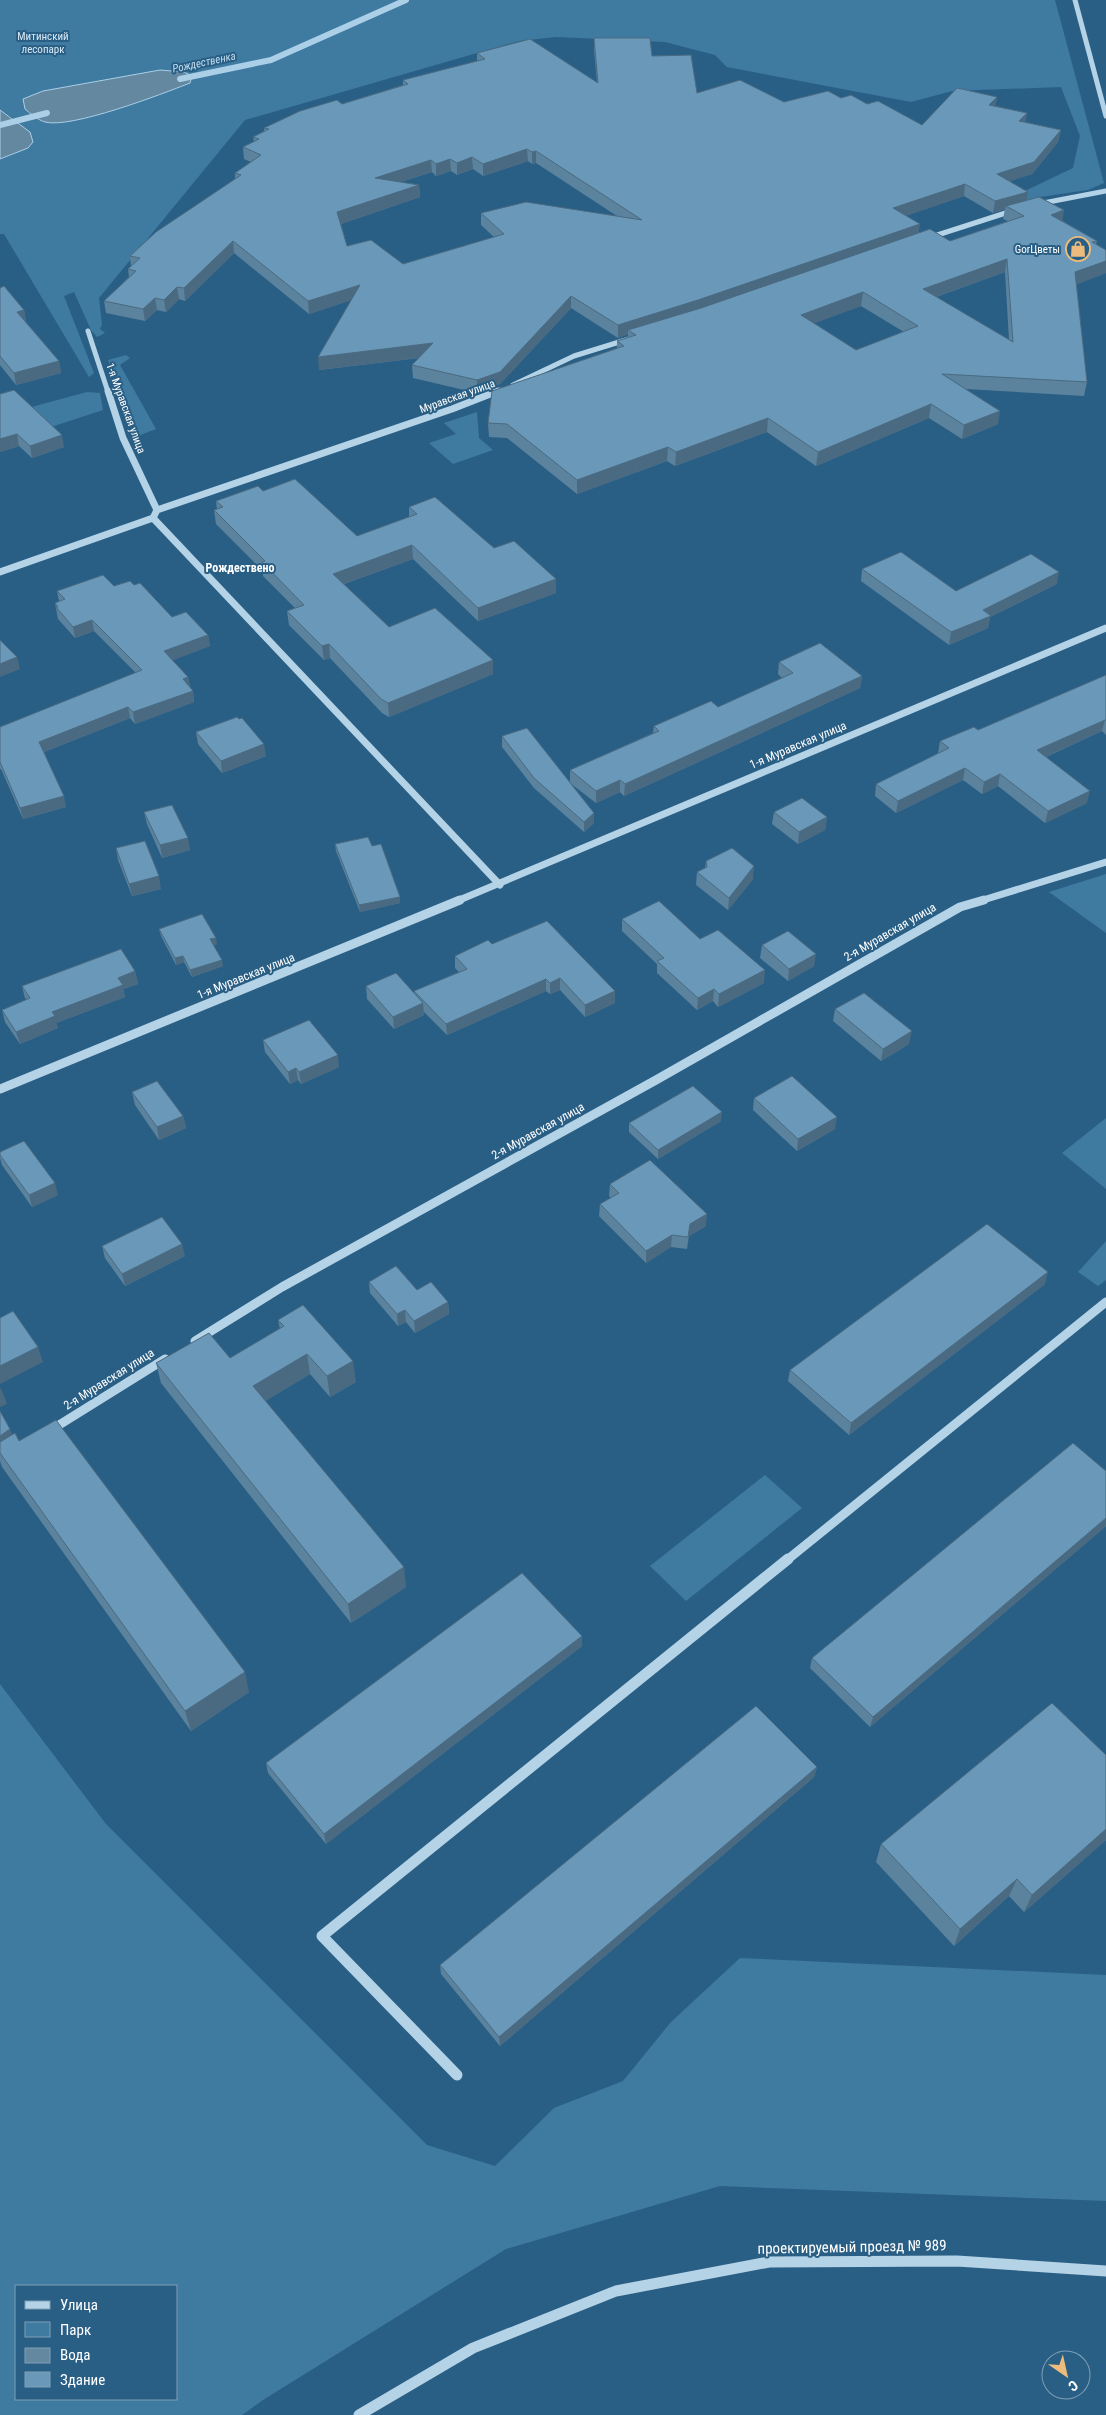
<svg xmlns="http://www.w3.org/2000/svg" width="1106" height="2415" viewBox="0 0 1106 2415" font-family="'Roboto Condensed',sans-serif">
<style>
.green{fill:#3f7aa1;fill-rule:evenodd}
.water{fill:#6588a1;stroke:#aacfe7}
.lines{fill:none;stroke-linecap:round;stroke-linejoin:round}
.stream{stroke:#aacfe7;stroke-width:6}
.minor-far3{stroke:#b5d3e7;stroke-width:5}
.minor-far2{stroke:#b5d3e7;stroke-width:7}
.minor-far1{stroke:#b5d3e7;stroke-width:9}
.minor{stroke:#b5d3e7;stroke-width:11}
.wall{fill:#5b839e;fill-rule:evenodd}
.shaded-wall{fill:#4a6a81}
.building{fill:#6a98b8;stroke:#4a6a81;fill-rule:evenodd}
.labels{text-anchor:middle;stroke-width:4;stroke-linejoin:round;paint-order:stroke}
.far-park-label{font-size:11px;fill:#d8eaf6;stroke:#2a5f85}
.far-water-label{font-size:11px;font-style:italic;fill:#c1dcee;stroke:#2a5f85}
.far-poi-label{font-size:11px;fill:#fff;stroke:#2a5f85;text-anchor:end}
.far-street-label{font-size:11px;fill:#fff;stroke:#2a5f85}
.far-quarter-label{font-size:12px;font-weight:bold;fill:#fff;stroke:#2a5f85}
.street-label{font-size:12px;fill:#fff;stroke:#2a5f85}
.near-street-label{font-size:15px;fill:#fff;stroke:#2a5f85}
</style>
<rect width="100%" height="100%" fill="#2a5f85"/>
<path class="green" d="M0,0H1055L1104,183L1088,190L1040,197L1008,206L1002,202L1073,168L1080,136L1061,87L952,91L911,102L727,67L715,55L665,42L556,37L519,41L245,120L99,298L102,325L100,329L105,333L97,337L91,330L74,292L64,296L94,373L89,377L4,234H0V159L14,154L16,120L0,110Z
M126,355L130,358L120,365L156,429L138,436L108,360Z
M87,392L100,393L103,410L48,428L28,408Z
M477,412L479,438L493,450L453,464L429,443L456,434L444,423Z
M1106,874V933L1049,892Z
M1106,1118V1189L1062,1153Z
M1106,1241V1280L1098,1286L1078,1272Z
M765,1475L802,1508L686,1601L650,1566Z
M0,1684L106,1824L427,2145L495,2166L554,2108L623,2081L671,2022L740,1958L1106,1975V2201L720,2186L506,2249L263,2400L242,2415H0ZM16,2286H176V2399H16Z"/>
<path class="water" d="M160,70L184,72L192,76L190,83C162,94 71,129 45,122C38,120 31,114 25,109L23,99L43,91Z
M0,110L30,132L33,142L28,148L0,159Z"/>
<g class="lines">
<path class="stream" d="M180,79L271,60L406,0
M0,125L47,113"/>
<path class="minor-far3" d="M1075,0L1106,116
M1038,204L1106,191
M928,238L1015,210
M88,331L108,392
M513,385L574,356L629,339
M495,392L501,390"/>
<path class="minor-far2" d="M108,391L123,438L157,510L153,518L500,885
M157,510L452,409L498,391
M0,572L153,518
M457,901L1106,628
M980,901L1106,862"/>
<path class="minor-far1" d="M0,1089L460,900
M195,1341L282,1287L656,1080L960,907L984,900
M51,1430L165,1359
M787,1560L1106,1302"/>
<path class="minor" d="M457,2075L322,1936L788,1559
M359,2415L473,2348L616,2291L769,2262L957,2261L1106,2271"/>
</g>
<path class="wall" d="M594,38L652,56L697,93L784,102L841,98L867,104L922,125L997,97L995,106L1027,113L1025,122L1061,130L1058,142L1032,174L1010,181L1027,200L1097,241L1096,244L1106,273L1076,284L1087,382L1084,396L966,389L998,424L962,439L929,418L816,466L767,432L675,466L667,461L577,494L507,438L489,437L488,423L617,348V341L628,337V334L618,338L571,308L500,384L477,393L413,378L412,365L419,358L319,370L351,300L309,314L234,253L185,301L179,299L166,312L157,310L145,321L106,313L104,301L129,277L128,269L131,266L130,256L235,179V173L251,162L244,159L243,147L254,142L253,137L264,131V128L403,85V80L477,61V53L597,82L594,50ZM528,161L532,164L536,163L617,216L481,213V225L494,237L403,264L347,246L341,224L420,197L419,185L401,182L432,172L436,176L451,171L457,175L473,169L483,176ZM964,196L993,213L1005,209L1003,219L1008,221L950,241L919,233L905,216ZM1005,272L1009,340L936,297ZM861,306L904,332L856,350L814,323Z
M0,288L24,310L26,322L59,361L61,373L16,385L0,365Z
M0,394L64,447L32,458L19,446L0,452Z
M263,491L357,536L409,517V507L556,579V593L478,621L413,559L344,584L389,627L493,674L389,717L382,713L330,658L324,660L289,625L287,611L295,608L263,576V571L216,524L214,510H217L216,501Z
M862,569L956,591L1057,584L990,617L988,628L949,645L861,581Z
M134,585L172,617L208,635L210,646L172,660L188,677L190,687L193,691L194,702L135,724L130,718L44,752L66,807L23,819L1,769H0V727L136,673L94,631L75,638L58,619L55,603L59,601L57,591Z
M779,662L862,676L860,688L624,796L620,792L596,803L570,783V770L653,733L654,726L718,707L782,678L778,674Z
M1106,675V735L1102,731L1046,757L1087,803L1045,823L998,786L982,794L963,780L896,813L875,796L876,784L939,753H938L940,741L978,730Z
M196,732L266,756L222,773L198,744Z
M502,736L594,813V823L584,832L534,788L502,747Z
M144,812L190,850L162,858L147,824Z
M774,812L827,817L825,830L798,844L772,824Z
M335,844L400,897V903L360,912L336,851Z
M116,848L161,889L132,896L118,860Z
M706,861L753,879L728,910L696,885L697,872L705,868Z
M622,919L700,939L764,983L718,1007L713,1001L697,1010L657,973V964L622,931Z
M159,929L217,944L213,945L223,966L192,977L184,962L176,965L161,936Z
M492,944L615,1003L585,1017L560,990L550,994L546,991L447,1035L423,1011L424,1015L394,1029L367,999L366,986L414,994V991L459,972L455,968V956Z
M762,945L814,966L788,981L760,958Z
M135,971L138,984L123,989L125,997L56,1023L58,1028L20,1044L5,1022L2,1010L27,1000L25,998L22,986Z
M835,1009L909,1044L881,1061L833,1021Z
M263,1040L339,1067L301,1084L298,1080L290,1084L265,1052Z
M132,1092L183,1116L186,1128L159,1140L135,1105Z
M754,1098L835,1129L797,1151L753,1110Z
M721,1121L658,1159L629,1132V1123Z
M0,1152L58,1195L32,1207L2,1165L0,1158Z
M610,1184L706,1226L689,1236L687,1249L671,1247L646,1263L599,1216L600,1204L611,1198L609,1196Z
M102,1246L185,1256L125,1286L105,1258Z
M369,1282L417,1290L448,1302L449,1314L415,1333L406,1322L398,1326L370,1293Z
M1045,1284L849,1435L788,1381L790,1370Z
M278,1320L356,1382L330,1397L310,1374L265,1401L406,1587L351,1623L161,1383L156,1363L230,1358L280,1329Z
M0,1411L12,1435L249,1692L191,1731L2,1467L0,1461Z
M1106,1471V1526L870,1727L810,1668L812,1658Z
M582,1636V1646L326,1844L268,1773L266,1763Z
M1106,1755V1840L1024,1912L1009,1896L954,1946L876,1862L881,1844Z
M817,1767L814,1777L500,2046L441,1974L440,1965Z"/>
<path class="shaded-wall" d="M997,97L995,108L989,105Z
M1027,113L1025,124L1019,121Z
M1061,130L1058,142L1032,174L995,186L997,174Z
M527,149L528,161L483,176V164Z
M536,151V163L532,164V152Z
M472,157L473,169L457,175V163Z
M450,159L451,171L436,176V164Z
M431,160L432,172L376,190L375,178Z
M965,184L964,196L891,221L893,208Z
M419,185L420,197L338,225L337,212Z
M1028,192L1026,204L1006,206L1005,209L993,213L995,201Z
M1064,210L1062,224L1051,215Z
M920,224L918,237L698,313L628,330V334L618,338V325Z
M233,241L234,253L185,301L184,288Z
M1007,259L1005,272L921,302L923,289Z
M1106,261V273L1073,286L1075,272Z
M360,285L361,297L309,314L308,301Z
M177,287L179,299L166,312L164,300Z
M863,292L861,306L799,329L801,315Z
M571,296V308L500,384L477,393V380Z
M155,298L157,310L145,321L143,309Z
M24,310L26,321L19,323L17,312Z
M433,343L434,356L319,370L318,357Z
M59,361L61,373L16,385L14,373Z
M931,404L929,418L816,466L818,452Z
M1000,411L998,424L962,439L964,425Z
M768,418L767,432L675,466L676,452Z
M17,434L19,446L0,452V439Z
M62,435L64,447L32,458L30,446Z
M668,447L667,461L577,494V480Z
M412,545L413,559L335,587L333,574Z
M1059,572L1057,584L990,617L988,628L949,645L951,632L983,610Z
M556,579V593L478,621V608Z
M92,620L94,631L75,638L73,627Z
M208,635L210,646L166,663L164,651Z
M329,644L330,658L324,660L322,646Z
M17,657L20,669L0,677V664Z
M493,660V674L389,717L388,703Z
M862,676L860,688L624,796L625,784Z
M188,677L190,689L183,679Z
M193,691L194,702L135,724L133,712Z
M128,707L130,718L41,753L39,742Z
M1105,720L1102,731L1034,762L1037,750Z
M264,744L266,756L222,773L221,761Z
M965,768L963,780L896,813L898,801Z
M1000,774L998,786L982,794L984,782Z
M620,780V792L596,803V791Z
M1090,791L1087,803L1045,823L1048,811Z
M64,796L66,807L23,819L20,808Z
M594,813V823L584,832V822Z
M827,817L825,830L798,844L799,832Z
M188,838L190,850L162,858L160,845Z
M754,866L753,879L728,910L729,898Z
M159,876L161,889L132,896L129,884Z
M400,897V903L360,912L359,905Z
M216,938L217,944L211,946L210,939Z
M816,954L814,966L788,981L789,969Z
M183,956L184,962L176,965L175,958Z
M222,960L223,966L192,977L190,970Z
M765,970L764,983L718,1007L719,994Z
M135,971L138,984L123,989L125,997L56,1023L58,1028L20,1044L16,1032L52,1012L118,978Z
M560,978V990L550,994V983Z
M546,979V991L447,1035L446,1024Z
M714,989L713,1001L697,1010L698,998Z
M615,991V1003L585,1017V1005Z
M423,1003L424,1015L394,1029L393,1017Z
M912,1031L909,1044L881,1061L883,1049Z
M338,1055L339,1067L301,1084L299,1072Z
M296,1068L298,1080L290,1084L288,1072Z
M722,1112L721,1121L658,1159V1150Z
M183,1116L186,1128L159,1140L157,1127Z
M837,1117L835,1129L797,1151L798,1139Z
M55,1183L58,1195L32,1207L29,1195Z
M707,1214L706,1226L689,1236L687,1249L690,1224Z
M672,1235L671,1247L646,1263V1251Z
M182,1244L185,1256L125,1286L122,1274Z
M1048,1272L1045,1284L849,1435L851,1423Z
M448,1302L449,1314L415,1333L414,1321Z
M405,1310L406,1322L398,1326L397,1314Z
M38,1347L43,1362L0,1384V1366Z
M307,1354L310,1374L257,1406L253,1386Z
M353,1361L356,1382L330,1397L327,1376Z
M1,1388L7,1404L0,1407V1389Z
M10,1429L16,1444L0,1453V1436Z
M1106,1518V1526L870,1727L873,1717Z
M404,1567L406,1587L351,1623L348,1604Z
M582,1636V1646L326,1844L324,1834Z
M245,1672L249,1692L191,1731L185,1711Z
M817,1767L814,1777L500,2046L499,2037Z
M1106,1829V1840L1024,1912L1032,1895Z
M1017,1879L1009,1896L954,1946L960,1929Z"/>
<path class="building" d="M594,38H650L652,56L691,55L697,93L740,80L784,102L828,91L841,98L851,95L867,104L878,101L922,125L957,88L997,97L989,105L1027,113L1019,121L1061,130L1034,162L997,174L1028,192L995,201L965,184L893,208L920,224L698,300L618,325L571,296L500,372L477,380L412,365L433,343L318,357L360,285L308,301L233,241L184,288L177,287L164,300L155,298L143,309L104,301L136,271L128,269L140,258L130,256L156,232L241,175L235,173L261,155L243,147L259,139L253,137L269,129L264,128L300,111L337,100L342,104L408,84L403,80L485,59L477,53L530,39L598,83ZM527,149L532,152L536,151L642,220L526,202L481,213L504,234L403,264L371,240L347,246L337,212L419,185L375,178L431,160L436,164L450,159L457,163L472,157L483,164Z
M1039,197L1064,210L1051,215L1097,241L1092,242L1106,250V261L1075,272L1087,382L942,374L1000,411L964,425L931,404L818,452L768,418L676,452L668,447L577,480L507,424L488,423L492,391L624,346L617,341L636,335L628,330L701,308L930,229L950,241L1024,216L1006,206ZM1007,259L1013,342L923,289ZM863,292L918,326L856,350L801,315Z
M4,286L24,310L17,312L59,361L14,373L0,356V288Z
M14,390L62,435L30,446L17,434L0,439V394Z
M295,479L357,536L417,514L409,507L435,497L494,548L514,541L556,579L478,608L412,545L333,574L389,627L435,608L493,660L388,703L381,699L329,644L322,646L287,611L304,605L262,562L265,561L214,510L223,507L216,501L258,486L263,491Z
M901,552L956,591L1031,554L1059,572L983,610L991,616L951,632L862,569Z
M103,575L114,586L130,581L134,585L140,583L172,617L186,612L208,635L164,651L188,677L183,679L193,691L133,712L128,707L39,742L64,796L20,808L0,762V727L142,670L92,620L73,627L56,607H58L55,603L65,599L57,591Z
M0,640L17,657L0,664Z
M820,643L862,676L625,784L620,780L596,791L570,770L659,731L654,726L711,701L718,707L793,673L779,662Z
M1106,675V720H1105L1037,750L1090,791L1048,811L1000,774L984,782L965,768L898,801L876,784L949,748L940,741L974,727L978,730Z
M237,717L239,719L242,718L264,744L221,761L196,732Z
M527,728L594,813L584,822L534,778L502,736Z
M802,798L827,817L799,832L774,812Z
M172,805L188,838L160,845L144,812Z
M368,837L372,846L381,844L400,897L359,905L335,844Z
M145,841L159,876L129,884L116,848Z
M732,848L754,866L729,898L697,872L707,867L706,861Z
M659,901L700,939L718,930L765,970L719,994L714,989L698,998L657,961L664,958L622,919Z
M202,914L216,938L210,939L222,960L190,970L183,956L175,958L159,929Z
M547,921L615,991L585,1005L560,978L550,983L546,979L446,1024L414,991L467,969L455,956L488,940L492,944Z
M788,931L816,954L789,969L762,945Z
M121,949L135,971L118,978L123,985L52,1012L55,1016L16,1032L2,1010L30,998L22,986Z
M396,973L423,1003L393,1017L366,986Z
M864,993L912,1031L883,1049L835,1009Z
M309,1020L338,1055L299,1072L296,1068L288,1072L263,1040Z
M792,1076L837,1117L798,1139L754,1098Z
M157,1081L183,1116L157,1127L132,1092Z
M693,1086L722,1112L658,1150L629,1123Z
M24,1141L55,1183L29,1195L0,1155V1152Z
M650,1160L707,1214L690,1224L688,1237L672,1235L646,1251L600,1204L619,1193L610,1184Z
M162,1217L182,1244L122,1274L102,1246Z
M987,1224L1048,1272L851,1423L790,1370Z
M396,1266L417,1290L431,1282L448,1302L414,1321L405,1310L397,1314L369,1282Z
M303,1305L353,1361L327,1376L307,1354L253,1386L404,1567L348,1604L156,1363L209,1333L230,1358L284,1326L278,1320Z
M13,1311L38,1347L0,1366V1318Z
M0,1411L10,1429L0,1436Z
M56,1420L245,1672L185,1711L0,1453V1442L15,1433L19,1441Z
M1073,1443L1106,1471V1518L873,1717L812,1658Z
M522,1573L582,1636L324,1834L266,1763Z
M1052,1703L1106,1755V1829L1032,1895L1017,1879L960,1929L881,1844Z
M756,1706L817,1767L499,2037L440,1965Z"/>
<defs>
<symbol id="shop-ring" viewBox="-11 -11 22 22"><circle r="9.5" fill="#2a5f85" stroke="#edbc7d" stroke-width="1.5"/><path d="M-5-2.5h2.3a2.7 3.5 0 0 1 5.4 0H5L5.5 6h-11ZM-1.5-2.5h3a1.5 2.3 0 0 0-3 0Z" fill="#edbc7d"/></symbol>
</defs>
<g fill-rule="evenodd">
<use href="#shop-ring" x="1064" y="235" width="28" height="28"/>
</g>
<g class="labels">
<g class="far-park-label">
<text x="43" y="40">Митинский<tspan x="43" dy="13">лесопарк</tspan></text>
</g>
<g class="far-water-label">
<text transform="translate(204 62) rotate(-12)" y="4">Рождественка</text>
</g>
<g class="far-poi-label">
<text x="1060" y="253">GorЦветы</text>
</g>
<g class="far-street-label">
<text transform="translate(457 396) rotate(-20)" y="4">Муравская улица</text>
<text transform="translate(126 408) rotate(70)" y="4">1-я Муравская улица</text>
</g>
<g class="far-quarter-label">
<text x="240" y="572">Рождествено</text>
</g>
<g class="street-label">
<text transform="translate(798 745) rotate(-23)" y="4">1-я Муравская улица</text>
<text transform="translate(890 932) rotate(-30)" y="4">2-я Муравская улица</text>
<text transform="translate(246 976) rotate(-22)" y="4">1-я Муравская улица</text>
<text transform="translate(538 1131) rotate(-29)" y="4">2-я Муравская улица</text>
<text transform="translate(109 1379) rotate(-32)" y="4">2-я Муравская улица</text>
</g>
<g class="near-street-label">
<text transform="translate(852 2247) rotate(-1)" y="5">проектируемый проезд № 989</text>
</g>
</g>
<rect x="15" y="2285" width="162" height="115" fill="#2a5f85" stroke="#7f9fb6"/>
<rect x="25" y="2301" width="25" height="8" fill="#b5d3e7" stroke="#7f9fb6"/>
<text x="60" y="2310" font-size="15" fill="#ffffff">Улица</text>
<rect x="25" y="2322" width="25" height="15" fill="#3f7aa1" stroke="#7f9fb6"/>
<text x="60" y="2335" font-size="15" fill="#ffffff">Парк</text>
<rect x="25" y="2348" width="25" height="15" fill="#6588a1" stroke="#7f9fb6"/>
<text x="60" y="2360" font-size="15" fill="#ffffff">Вода</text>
<rect x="25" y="2372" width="25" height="15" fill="#6a98b8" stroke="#7f9fb6"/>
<text x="60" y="2385" font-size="15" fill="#ffffff">Здание</text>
<g transform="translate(1066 2375) rotate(146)"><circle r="24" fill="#2a5f85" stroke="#7f9fb6"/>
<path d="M0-4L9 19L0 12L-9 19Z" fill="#edbc7d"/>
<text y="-8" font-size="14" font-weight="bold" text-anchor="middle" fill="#ffffff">С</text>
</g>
</svg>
